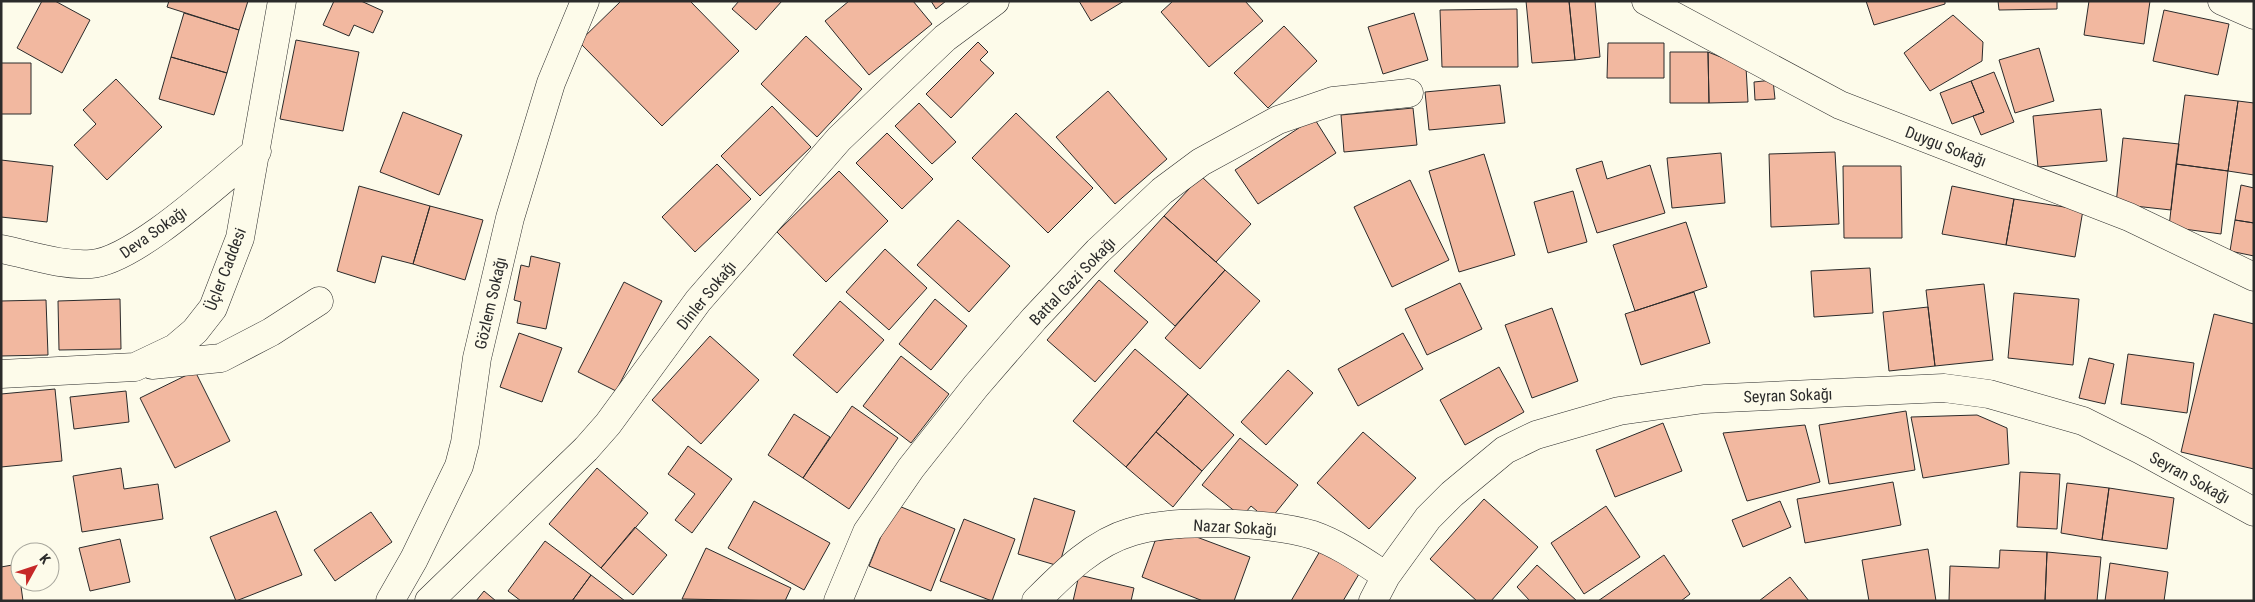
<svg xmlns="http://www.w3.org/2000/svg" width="2255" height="602" viewBox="0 0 2255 602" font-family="'Roboto Condensed',sans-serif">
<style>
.building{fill:#f2b8a0;stroke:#2b2b2b}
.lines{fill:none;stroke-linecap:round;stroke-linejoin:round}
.minor-casing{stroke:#2b2b2b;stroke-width:29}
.minor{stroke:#fdfbea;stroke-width:28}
.labels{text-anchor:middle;stroke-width:4;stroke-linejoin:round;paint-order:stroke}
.street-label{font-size:16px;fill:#2b2b2b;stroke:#fdfbea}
</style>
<rect width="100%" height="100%" fill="#fdfbea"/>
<path class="building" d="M42,1H55L90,20L62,73L17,48Z
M169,1H248L239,30L167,7Z
M334,1H361L383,11L373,33L354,25L349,36L323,25Z
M621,1H690L739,51L662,126L579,42Z
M739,1H782L756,30L732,9Z
M849,1H913L932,24L869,75L825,21Z
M931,1H946L936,9Z
M1079,1H1124L1091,21Z
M1173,1H1245L1263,21L1209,67L1161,12Z
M1526,1H1569L1575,60L1532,63Z
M1569,1H1595L1600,57L1575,60Z
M1866,1H1945V4L1874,25Z
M1998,1H2057V9L1999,10Z
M2089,1H2150L2144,44L2084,35Z
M1517,9L1518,67H1442L1440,10Z
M2164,10L2229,24L2218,75L2153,61Z
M184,13L239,30L227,73L171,57Z
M1414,13L1428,60L1383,74L1368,27Z
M1953,15L1983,42L1982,61L1930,91L1904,53Z
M1284,26L1317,61L1268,108L1234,73Z
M806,36L862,89L817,137L761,84Z
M296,40L359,52L343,131L280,119Z
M978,42L988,52L980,60L994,73L951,118L926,94Z
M1608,43H1664V78H1607Z
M2039,48L2054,101L2015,113L1999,60Z
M1670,52H1708L1709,103H1670Z
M1708,52L1746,67L1748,102L1709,103Z
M171,57L227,73L214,115L159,99Z
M1,63H31V114H1Z
M1994,72L2014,122L1981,135L1973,116L1984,112L1971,81Z
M116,79L162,127L107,180L74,145L96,124L83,110Z
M1773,80L1775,99L1755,100L1754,82Z
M1971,81L1984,112L1952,124L1940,93Z
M1500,85L1505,123L1429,130L1425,92Z
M1108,91L1167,159L1115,204L1056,137Z
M2185,95L2238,101L2228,171L2176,164Z
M2238,101L2254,103V175L2228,171Z
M919,103L956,142L932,164L895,126Z
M772,106L811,147L760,196L721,156Z
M1413,108L1417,145L1344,152L1341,115Z
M2101,109L2107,161L2038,167L2033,116Z
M403,112L462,135L439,195L380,172Z
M1016,113L1093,188L1048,233L972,158Z
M1314,118L1336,153L1258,204L1235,170Z
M887,133L933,179L902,209L856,163Z
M2123,138L2179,144L2171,210L2116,204Z
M1835,152L1839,224L1771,227L1769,154Z
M1721,153L1725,203L1672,208L1667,158Z
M1484,154L1515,255L1459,272L1429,171Z
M1,160L53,166L47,222L1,217Z
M1602,161L1607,179L1650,165L1665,213L1597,233L1576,169Z
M717,164L751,199L695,252L662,217Z
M2176,164L2228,171L2221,234L2169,227Z
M1843,166H1901L1902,238H1844Z
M839,171L888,221L826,282L777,232Z
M1201,176L1251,224L1216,262L1164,216Z
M1410,180L1449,260L1392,287L1354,207Z
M2241,185L2254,188V223L2235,220Z
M359,186L430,206L413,264L382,256L375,283L337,271Z
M1952,186L2014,199L2006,245L1942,234Z
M1573,191L1587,242L1548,253L1534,202Z
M2014,199L2083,210L2075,257L2006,245Z
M430,206L483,220L465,280L413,264Z
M1164,216L1225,270L1175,326L1114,271Z
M958,220L1010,266L969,312L917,265Z
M2235,220L2254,223V256L2230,251Z
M1686,222L1707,287L1635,311L1613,245Z
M885,249L927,288L889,330L846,292Z
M531,256L560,263L546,329L517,323L521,302L514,300L521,265L529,267Z
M1870,268L1873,313L1814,317L1811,271Z
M1225,270L1260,301L1200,369L1165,338Z
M1099,280L1148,322L1095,382L1047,340Z
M624,282L662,301L616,391L578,372Z
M1460,283L1482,329L1427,355L1405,309Z
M1984,284L1993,360L1935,366L1926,290Z
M1694,292L1710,343L1641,365L1625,314Z
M2014,293L2079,299L2073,365L2008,358Z
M120,299L121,349L59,350L58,301Z
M935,299L967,326L931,370L899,344Z
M46,300L48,355L1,356V301Z
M840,301L884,340L837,393L793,355Z
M1928,307L1935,366L1889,371L1883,312Z
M1552,308L1578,381L1532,398L1505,325Z
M2214,314L2254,324V469L2181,452Z
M519,333L562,348L542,402L500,387Z
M1403,333L1423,369L1358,406L1338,369Z
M710,336L759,380L701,444L652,400Z
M1135,349L1188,394L1126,467L1073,421Z
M2128,354L2194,363L2187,413L2121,404Z
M901,356L949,394L911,443L863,406Z
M2089,358L2114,364L2105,404L2079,398Z
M1499,367L1524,412L1465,445L1440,400Z
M1288,370L1313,393L1266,445L1241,422Z
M195,371L230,441L175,468L140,398Z
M55,389L62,461L1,467V394Z
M126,391L129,422L74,429L70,397Z
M1188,394L1234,435L1202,471L1156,432Z
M852,406L898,438L849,509L803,478Z
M1906,411L1915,470L1829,484L1819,425Z
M794,414L830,437L803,478L768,455Z
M1977,415L2007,428L2009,464L1923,478L1911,417Z
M1663,423L1682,471L1615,497L1596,450Z
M1805,425L1820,482L1747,501L1723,433Z
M1156,432L1202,471L1173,507L1126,467Z
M1363,432L1416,478L1369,529L1317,483Z
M1240,438L1298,485L1269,521L1251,506L1242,517L1202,485Z
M688,446L732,479L692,533L675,520L695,494L668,474Z
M121,468L124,489L158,484L163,519L82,532L73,476Z
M597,468L648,513L601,568L549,524Z
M2020,472L2060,474L2057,529L2017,527Z
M1893,482L1901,525L1805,543L1797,499Z
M2067,483L2109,488L2102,540L2061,533Z
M2109,488L2174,498L2167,549L2102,540Z
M1034,498L1075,511L1059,566L1018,554Z
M1484,499L1538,547L1491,601H1477L1430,559Z
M754,501L830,543L804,590L728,548Z
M1780,501L1791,527L1743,547L1732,520Z
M894,504L955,529L931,591L869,566Z
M1606,506L1640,557L1584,594L1551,543Z
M276,511L302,575L236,601L210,537Z
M371,512L392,542L335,581L314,550Z
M964,519L1015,539L992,601L940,581Z
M635,527L667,555L633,595L601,568Z
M1194,536L1250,557L1234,601H1203L1142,577L1155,541Z
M120,539L130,582L90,591L79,548Z
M545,541L591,575L572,601H521L508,591Z
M706,548L791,588L785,601L682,599Z
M1928,549L1936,601H1869L1862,560Z
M2000,550L2047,552L2045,601H1949L1950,566L1999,568Z
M1320,551L1359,574L1343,601H1291Z
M2047,552L2101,557L2097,601H2045Z
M1664,555L1690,594L1681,601H1598Z
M2110,563L2168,572L2164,601H2105Z
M18,564L23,601H1V567Z
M1537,565L1577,601H1530L1517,587Z
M591,575L625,601H572Z
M1079,575L1134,588L1131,601H1073Z
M1790,577L1809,601H1759Z
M484,591L496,601H476Z"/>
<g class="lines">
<defs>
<path id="minor" d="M1646,1L1840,105L2129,217L2254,277
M2222,1L2254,15
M1,249C31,255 61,266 91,264C135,261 221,180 257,151
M152,365L221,358L271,332L319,301
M1,374L135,367L175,348L195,331L213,308L240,238L282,1
M390,601L414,559L459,466L465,443L477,358L510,218L551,83L585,1
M429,601L586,449L608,424L698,301L839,139L945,38L995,1
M838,601L867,532L911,468L976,386L1034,319L1098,251L1162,191L1201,162L1278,120L1333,101L1409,93
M1036,601C1063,574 1093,543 1131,532C1174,518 1270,522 1313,535C1339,544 1363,561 1386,576
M1373,601L1386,576L1428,518L1452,494L1505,450L1536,435L1619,411L1704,399L1944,388L1989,394L2083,421L2141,450L2254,512"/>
</defs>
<use href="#minor" class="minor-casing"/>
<use href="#minor" class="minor"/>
</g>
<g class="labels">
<g class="street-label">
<text transform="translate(1946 146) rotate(21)" y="6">Duygu Sokağı</text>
<text transform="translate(153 232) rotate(-35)" y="6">Deva Sokağı</text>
<text transform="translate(225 269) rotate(-69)" y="6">Üçler Caddesi</text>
<text transform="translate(1072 281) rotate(-46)" y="6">Battal Gazi Sokağı</text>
<text transform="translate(706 295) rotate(-51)" y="6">Dinler Sokağı</text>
<text transform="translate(490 303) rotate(-77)" y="6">Gözlem Sokağı</text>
<text transform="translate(1788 395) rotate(-2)" y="6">Seyran Sokağı</text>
<text transform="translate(2190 477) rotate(29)" y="6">Seyran Sokağı</text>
<text transform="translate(1235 527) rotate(3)" y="6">Nazar Sokağı</text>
</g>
</g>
<rect width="2255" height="602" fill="none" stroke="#2b2b2b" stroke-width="5"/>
<g transform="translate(35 567) rotate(50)"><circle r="24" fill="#fdfbea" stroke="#a9a89e"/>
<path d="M0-4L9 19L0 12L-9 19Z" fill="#c62828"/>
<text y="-8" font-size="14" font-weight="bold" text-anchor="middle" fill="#2b2b2b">K</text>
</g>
</svg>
